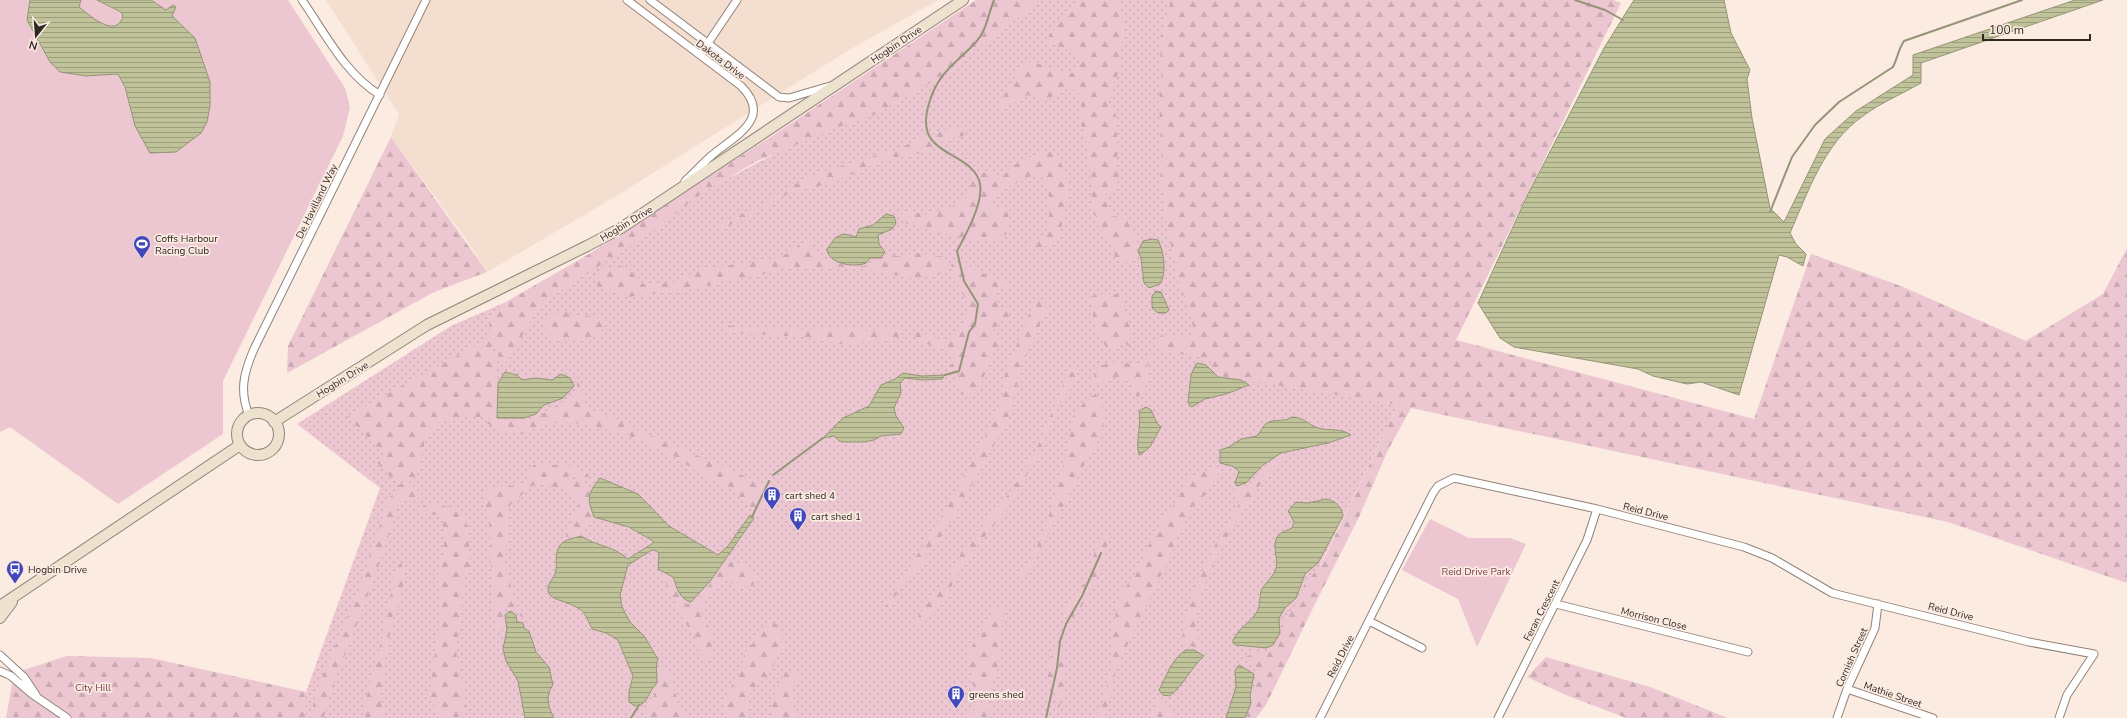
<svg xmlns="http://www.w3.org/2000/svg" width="2127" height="718" viewBox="0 0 2127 718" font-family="'Nunito Sans',sans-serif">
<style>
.built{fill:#f4decf}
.grass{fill:url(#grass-dots)}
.forest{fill:url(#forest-firs)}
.park{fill:#ecc7d1}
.water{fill:url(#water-rules);stroke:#949577}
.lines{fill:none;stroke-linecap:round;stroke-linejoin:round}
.stream{stroke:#949577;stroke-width:2}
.minor-casing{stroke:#91837a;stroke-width:9}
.secondary-casing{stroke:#91837a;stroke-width:12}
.minor{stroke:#fff;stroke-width:7}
.secondary{stroke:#ece2ce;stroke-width:10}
.labels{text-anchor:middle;stroke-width:3.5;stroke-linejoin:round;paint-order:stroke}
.street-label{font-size:10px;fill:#2f2925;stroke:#fbebe1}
.poi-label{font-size:10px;fill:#2f2925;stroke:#fbebe1;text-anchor:start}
.park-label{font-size:10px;fill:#793d52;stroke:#fbebe1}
</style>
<defs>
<pattern id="grass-dots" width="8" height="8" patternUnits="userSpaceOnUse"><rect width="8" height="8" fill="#ecc7d1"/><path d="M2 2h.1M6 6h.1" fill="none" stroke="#cbabb3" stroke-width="1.8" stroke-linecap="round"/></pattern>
<pattern id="forest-firs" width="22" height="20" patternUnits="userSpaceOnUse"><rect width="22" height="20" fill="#ecc7d1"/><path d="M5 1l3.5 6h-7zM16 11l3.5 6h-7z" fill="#cbabb3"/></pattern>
<pattern id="water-rules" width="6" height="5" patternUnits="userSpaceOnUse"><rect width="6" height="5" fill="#c0c39a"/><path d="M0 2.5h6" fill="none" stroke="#9c9e7d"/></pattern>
</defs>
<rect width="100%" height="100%" fill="#fbebe1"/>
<path class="built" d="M326,0H938L849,50L618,195L487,272L469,243L391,137L399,114Z"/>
<path class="grass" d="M1008,0H1187L1177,178L1214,374L1398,405L1246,718H304L306,692L380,488L297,424L451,326L547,284L712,187L917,78Z"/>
<path class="forest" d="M976,0H1041L949,72L874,115L836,128L755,162L695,198L657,228L542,303L503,368L492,339L498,383L497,418H494L518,421L533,419L572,397L577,388V381H581L583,401L590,409L765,485L771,491C770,502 762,513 752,517L751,508L733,491L691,468L678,458L623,433L571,422L552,423L523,433H511L494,428L487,423L491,418C463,416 432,417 423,449C418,465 424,470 409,482L423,495L412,503L403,500L399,503L377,571L327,702L324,718H311L315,694L358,592L388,500L400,484L408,482C389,479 388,476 376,461L386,456L347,416L491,337L488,317L509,300L589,254L775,134Z
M1078,0H1118C1126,21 1124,34 1120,55C1119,60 1120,66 1119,71C1115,82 1113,82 1112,94L1107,97L1108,105L1115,111L1117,121L1116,130L1119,149L1116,160L1119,179L1113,191L1106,194L1108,208L1114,216L1129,219C1135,234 1144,256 1125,263L1115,259L1114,249L1102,231L1093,211L1089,159L1084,133L1079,120L1082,111L1079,95L1072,88L1062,91L1046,100L1028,95L999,110L998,105L1019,70L1031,61L1063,72L1075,73L1080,63L1076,54L1045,41Z
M1169,0H1613L1621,3L1456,340L1754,419L1811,254L1901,286L2026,341L2103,294L2127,248V583L1948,522L1411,408L1388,450L1359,517L1311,612L1266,705L1256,718H1246L1258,674L1253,665L1246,657L1256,651L1272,652L1284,628L1283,621L1297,603L1304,585L1321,565L1398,405L1214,375L1211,361L1207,363C1193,347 1169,362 1155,346L1162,334L1189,338L1193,327L1189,309L1179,284L1164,212L1165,198L1160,182L1162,160L1159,101L1162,67L1159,42L1170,3Z
M968,126L963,136L943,141L928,151L877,163L829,184L789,193L744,220L720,228L718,227L726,221L763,206L784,190L815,174L898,149L924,137L953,128Z
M391,137L487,272L434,292L287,373L288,346Z
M1051,149C1059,157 1065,170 1067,182C1069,191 1063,229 1058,237C1053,245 1042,247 1034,250L1029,247L1032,242L1045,235C1051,216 1053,191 1040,174C1024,176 1009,188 994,196L991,207L1007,208L1010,216L1006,234L994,242L952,236L906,223L901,212H913L928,215L945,208L959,205L972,191L970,173L991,172L1003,176L1020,160Z
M813,241L808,246C815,260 854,270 869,265C874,263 877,260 883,259L889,251L896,256L916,253L945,257L949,265L943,272L915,279L858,268H784L760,275L728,280L697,289L627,297L601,289L596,283L599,271C623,262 628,264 643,284L677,282L698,270L781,257L804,243Z
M965,262L976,271L1001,280L1016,290L998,289L995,299L1001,307L1010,308L1009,318L999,321L993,332L1001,337L1000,347L994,349L981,384L969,396C956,393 954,383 960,373L949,369V366L953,363L954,352L916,341L914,331L927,334L945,342L953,339C955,332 960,329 963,323C974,304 961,295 955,279C953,274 953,269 951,264Z
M1098,294H1117L1125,299L1124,311L1131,331L1130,346L1127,345L1124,339L1114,351C1093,343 1094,314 1090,297Z
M1035,299L1046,301L1049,310L1041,323L1021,367L1009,418L998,438L951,522L920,567L900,589L884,613L888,600L941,518L988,432L1002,400L1003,380Z
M566,312L577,318L586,316L602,318L606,324L597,337L564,341L554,340L542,325L553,314Z
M724,325L749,328L806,330L849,327L869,331L901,326L903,331L897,338L888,341L841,344L804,337L722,332Z
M1152,354L1147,367V387L1138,397L1131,393V383L1111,376L1097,386L1091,382L1098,369L1108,362L1138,364Z
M1072,368L1076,369L1075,382L1058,406L1039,454L1009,506L962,566L944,601L934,614L913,630L920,613L950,576L962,551L1010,492L1038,446L1069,370Z
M1097,393C1109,418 1105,434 1089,456L1032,566L1021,580L1018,578L1035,551L1046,526L1069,445L1071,419L1086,400Z
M1288,453C1282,460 1274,465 1269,472C1262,480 1258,490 1252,498C1232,528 1176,615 1204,650L1181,643L1189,601L1215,545L1239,504L1233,491L1239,487L1250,486C1260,469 1271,461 1288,453Z
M534,465C552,465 575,462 589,475L586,480L571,474L568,476L571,479L586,484L589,491V506L594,517L588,521L583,534L566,537L579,502L570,492L543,484L533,485L510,505L507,511V543L505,564L515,602L525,620C517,614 514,605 503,610L504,625L499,634C491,619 494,602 493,586C493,576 491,567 490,558C489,554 491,550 491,546C491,530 487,512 483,497C495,477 509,492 523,483C530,478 529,471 534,465Z
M1217,467L1219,472L1218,476L1202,499L1192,507L1184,523L1167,563L1121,658L1115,674L1105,718H1097L1108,683L1111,666L1112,636L1118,600L1139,566L1155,531L1175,503L1188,478Z
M428,504L451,507L463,516L468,527L470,564L463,581L461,615L456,651L460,668L466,712L462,718H440L429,695L439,625L438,570L444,552L443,520L436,515L417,513L423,506Z
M1105,535L1109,537C1102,569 1091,599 1068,623L1065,610C1086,583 1091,577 1096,542Z
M720,555C732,558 740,565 751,569L756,577L753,586L736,587L728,580C712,582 702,605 701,620C716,626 714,650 708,663L700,655L695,637L684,621L662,575L663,571C675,577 675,593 686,604C704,602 719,571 720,555Z
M401,563C408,580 399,605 392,621L379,698L386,718H365V703L383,634L394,578L397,566Z
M1002,603L1006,608C997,630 1004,680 985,694L978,693L972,683L971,670L965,658L994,609Z
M769,620L781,627L783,648L767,677L758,683L746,699L749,718H734L725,712L724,700L742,668L744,653L753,643L759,630Z
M1060,645C1066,666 1066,691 1058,711L1057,691L1048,679L1047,668L1051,657Z
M67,656L151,658L306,692V718H6L14,673Z
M1546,657L1650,687L1728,718H1626L1566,695L1527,677Z
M661,668L670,676L678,702L689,718H649L642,709L653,697L661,681L658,673Z
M787,670L802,675L792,685L797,718H773C768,700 778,685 787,670Z
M1157,700L1164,701L1172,710V718H1151Z
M985,701L991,707L988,718H966L980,703Z"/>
<path class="park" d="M0,0H288L345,88L350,107L343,136L223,381V434L118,504L10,427L0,432Z
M1430,519L1469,538H1510L1526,544L1477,647L1458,599L1402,570Z"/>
<path class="water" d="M30,0H81L79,7C88,14 112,36 121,21C123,17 123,15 121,12L97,0H151L166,10L173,5L176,7L172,16L195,38L210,82V106L207,122L201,133L176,152L150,153L135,126L125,87L118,74L86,76L60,72L50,62L27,20Z
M1634,0H1724L1731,33L1750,70L1747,79L1752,118L1770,208L1784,222L1825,139L1856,111L1913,75V55L2075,0H2103L1921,63V83C1902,94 1880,103 1863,116C1824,143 1808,192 1790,233L1796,244L1806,254L1803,266L1787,257L1779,255L1739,395L1701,382L1687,384L1653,376L1638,369L1514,347L1500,338L1478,303L1528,194L1604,48Z
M886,214L894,216L896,223L892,229L878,235L879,244L885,252L881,258H870L866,263C854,268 828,264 827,249L835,238L841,235L845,234L856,237L859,229L873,225Z
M1152,239L1158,240C1164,252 1167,272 1160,284L1149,288L1144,283L1141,258L1138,251L1143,241Z
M1156,291L1161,292L1169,310L1166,313H1158L1152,308V296Z
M1198,363L1206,365L1218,377L1241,380L1249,385L1226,394L1205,399L1192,407L1190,406L1188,402L1191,375L1196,364Z
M505,372L517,375L522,380L536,378L552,380L561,374L570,378L574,386L563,398L544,405L536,414L524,418H497L498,383Z
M903,373L922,376L945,375L942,379L923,380L905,378L900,383L901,393L894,408L896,416L904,428L901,434L881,436L874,440L864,442H843L839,441L834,436L823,438L843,418L869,406L881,385L895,379Z
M1146,407L1151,410L1157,423L1161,427L1150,447L1140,455H1139C1135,438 1142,426 1139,411Z
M1292,417C1304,417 1308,425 1318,428C1329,431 1342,428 1351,435L1328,443L1281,453L1263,465L1246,483L1237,486L1235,483L1239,471L1232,466L1220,463V450L1229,447L1241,439L1257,436C1261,432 1262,426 1267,423C1274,418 1284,423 1292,417Z
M600,478L638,494L669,526L718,555L728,546L750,515L754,518L711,580L691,602C679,599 677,587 673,577L658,569L659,554L657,551L652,550L628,565L620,595L622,607L630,622L644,636L658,659C655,668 657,674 657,681C657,684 654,687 652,689C647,699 641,712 629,702V692L633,676L618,640L606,633L592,629C583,608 582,609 562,601C558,600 553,598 551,596C542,587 555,579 556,570C557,560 554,553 561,544C566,539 575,538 581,536C596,546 614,546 628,559L653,543V541L629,527L594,517C587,498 587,494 600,478Z
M1326,499C1336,501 1341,506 1343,516L1318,563L1305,574L1296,598L1285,608L1279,618L1280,633L1273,645L1266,648L1236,645L1233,643V640C1240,627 1247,625 1255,615C1261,607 1259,600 1261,591C1263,585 1272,578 1275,571C1281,559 1268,543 1281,533C1284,531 1288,530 1292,528L1294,522L1288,511L1296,502L1308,503Z
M510,611L516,615L517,622L523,623L524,628L529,631L536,652L549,667L553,685C545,695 548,707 554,718H525L518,681L506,661L503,649L507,629L505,615Z
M1186,650H1194L1204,656C1191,667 1184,686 1169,696L1163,695L1159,690C1166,677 1172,658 1186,650Z
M1239,665L1254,674L1250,696L1251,703L1245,718H1226L1236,687L1235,670Z"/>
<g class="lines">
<path class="stream" d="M1575,0L1605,10L1623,20
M1770,212L1792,157L1815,125L1839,102L1893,67C1898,57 1898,50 1904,41L2022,0
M945,375L959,371L969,332L975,324L978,304L964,281L957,251C966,234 986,199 979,180C967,149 915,157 928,107C937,72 955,65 976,42C987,30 988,14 994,0
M773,475L823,438
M752,517L769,481
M631,718L639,705
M1046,718L1057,668L1060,641L1066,624L1082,596L1101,553"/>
<defs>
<path id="minor" d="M302,0C325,33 345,74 380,95
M627,0L741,86C774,119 734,136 711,156C702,164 694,173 685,181
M650,0L779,97L789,98L830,86
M700,55L737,0
M249,415C239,391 244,372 254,349L426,0
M1556,604L1748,652
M1369,621L1422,648
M0,655L24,677L36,695
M0,671L11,676L32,694L67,718
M1847,689L1933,718
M1320,718L1433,493L1438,486L1454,478L1597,509L1744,547L1772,558L1832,593L2029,642L2094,654L2067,695L2059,718
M1498,718L1587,540L1597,509
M1837,718L1847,689L1875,628L1878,604"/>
<path id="secondary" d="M237 434a21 21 0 1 1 42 0a21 21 0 1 1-42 0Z
M274,422L427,325L587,246L621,228L963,0
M0,606L240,445
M0,618L12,602"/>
</defs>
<use href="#minor" class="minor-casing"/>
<use href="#secondary" class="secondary-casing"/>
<use href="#minor" class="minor"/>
<use href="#secondary" class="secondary"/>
</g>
<defs>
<symbol id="stadium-pin" viewBox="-11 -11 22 30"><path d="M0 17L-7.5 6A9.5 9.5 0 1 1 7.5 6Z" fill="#4247bc" stroke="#fbebe1"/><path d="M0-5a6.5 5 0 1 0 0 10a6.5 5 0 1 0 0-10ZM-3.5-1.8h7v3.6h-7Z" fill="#fff"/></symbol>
<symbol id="building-pin" viewBox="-11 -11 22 30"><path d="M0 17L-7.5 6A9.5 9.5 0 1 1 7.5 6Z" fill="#4247bc" stroke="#fbebe1"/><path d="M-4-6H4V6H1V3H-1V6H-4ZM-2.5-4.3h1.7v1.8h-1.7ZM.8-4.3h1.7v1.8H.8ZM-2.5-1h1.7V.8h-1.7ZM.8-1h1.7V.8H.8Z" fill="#fff"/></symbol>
<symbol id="bus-pin" viewBox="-11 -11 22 30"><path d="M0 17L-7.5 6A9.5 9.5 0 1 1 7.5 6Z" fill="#4247bc" stroke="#fbebe1"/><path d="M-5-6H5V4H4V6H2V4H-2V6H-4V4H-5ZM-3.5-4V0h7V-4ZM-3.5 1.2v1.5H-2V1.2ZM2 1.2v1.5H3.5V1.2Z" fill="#fff"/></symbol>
</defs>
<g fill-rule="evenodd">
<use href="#stadium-pin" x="132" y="234" width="20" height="27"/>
<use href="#building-pin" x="762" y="485" width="20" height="27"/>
<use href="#building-pin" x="788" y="506" width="20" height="27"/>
<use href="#bus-pin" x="5" y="559" width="20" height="27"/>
<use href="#building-pin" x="946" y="684" width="20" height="27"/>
</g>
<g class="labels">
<g class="street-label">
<text transform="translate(896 44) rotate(-34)" y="4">Hogbin Drive</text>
<text transform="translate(721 59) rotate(37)" y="4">Dakota Drive</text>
<text transform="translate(316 201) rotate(-64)" y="4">De Havilland Way</text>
<text transform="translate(626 223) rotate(-31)" y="4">Hogbin Drive</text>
<text transform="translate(342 379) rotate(-32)" y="4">Hogbin Drive</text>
<text transform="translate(1646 511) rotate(14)" y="4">Reid Drive</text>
<text transform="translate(1541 610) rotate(-63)" y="4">Feran Crescent</text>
<text transform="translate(1951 611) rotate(14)" y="4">Reid Drive</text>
<text transform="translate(1654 618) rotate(14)" y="4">Morrison Close</text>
<text transform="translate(1340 656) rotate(-63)" y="4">Reid Drive</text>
<text transform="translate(1851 657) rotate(-66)" y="4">Cornish Street</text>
<text transform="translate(1893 694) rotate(19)" y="4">Mathie Street</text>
</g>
<g class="poi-label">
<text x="155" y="242">Coffs Harbour<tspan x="155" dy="12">Racing Club</tspan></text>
<text x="785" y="499">cart shed 4</text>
<text x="811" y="520">cart shed 1</text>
<text x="28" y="573">Hogbin Drive</text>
<text x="969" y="698">greens shed</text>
</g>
<g class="park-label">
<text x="1476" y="575">Reid Drive Park</text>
<text x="93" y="691">City Hill</text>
</g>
</g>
<g transform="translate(36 36) rotate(197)" stroke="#fbebe1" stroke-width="3" paint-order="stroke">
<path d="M0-3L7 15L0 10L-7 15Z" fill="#2f2925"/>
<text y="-6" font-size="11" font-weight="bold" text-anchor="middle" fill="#2f2925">N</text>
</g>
<path d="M1983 34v6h107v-6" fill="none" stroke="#2f2925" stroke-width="2"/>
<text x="1989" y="34" font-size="12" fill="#2f2925" stroke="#fbebe1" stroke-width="3" paint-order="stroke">100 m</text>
</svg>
